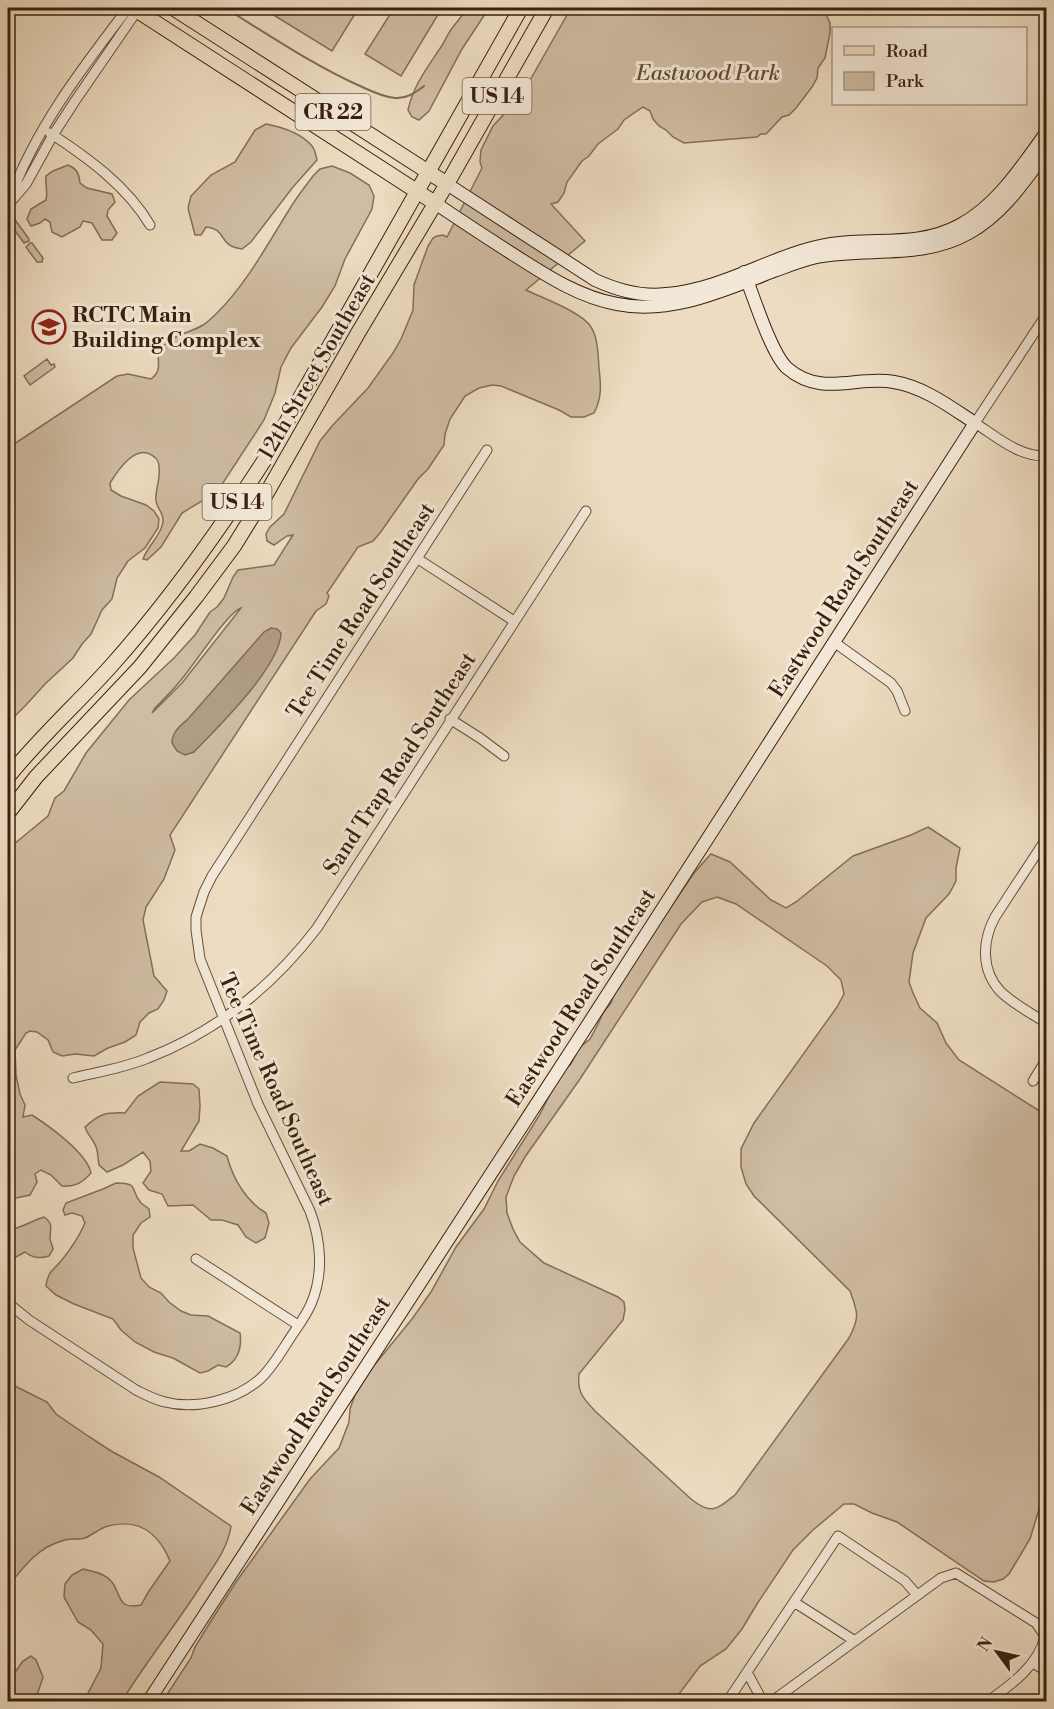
<svg xmlns="http://www.w3.org/2000/svg" width="1054" height="1709" viewBox="0 0 1054 1709" font-family="'Libre Bodoni',serif">
<style>
.green{fill:#cfbca3;stroke:#856e58;stroke-width:1.5;fill-rule:evenodd}
.water{fill:#b09c84;stroke:#816a55;stroke-width:1.5}
.lines{fill:none;stroke-linecap:round;stroke-linejoin:round}
.stream{stroke:#816a55;stroke-width:2}
.street-casing{stroke:#684f3b;stroke-width:11}
.secondary-casing{stroke:#3b200e;stroke-width:14}
.primary-casing{stroke:#3b200e;stroke-width:16}
.street{stroke:#f3e8d7;stroke-width:9}
.secondary{stroke:#f3e8d7;stroke-width:12}
.primary{stroke:#eddcc1;stroke-width:14}
.labels{text-anchor:middle;stroke-width:6;stroke-linejoin:round;paint-order:stroke}
.shield{fill:#f3e8d7;stroke:#725c4a;stroke-width:1.5}
.shield-label{font-size:21px;font-weight:bold;fill:#3b200e}
.park-label{font-size:22px;font-style:italic;fill:#604733;stroke:#f3e8d7}
.poi-label{font-size:22px;font-weight:bold;fill:#3b200e;stroke:#f3e8d7;text-anchor:start}
.street-label{font-size:22px;fill:#3b200e;stroke:#f3e8d7}
</style>
<rect width="100%" height="100%" fill="#eddcc1"/>
<filter id="stains"><feTurbulence type="fractalNoise" baseFrequency=".00333" numOctaves="4"/><feColorMatrix values="0 0 0 0 .2 0 0 0 0 .09 0 0 0 0 .02 0 0 0 .5 -.17"/></filter>
<radialGradient id="worn" r=".72"><stop offset=".6" stop-color="#630" stop-opacity="0"/><stop offset="1" stop-color="#630" stop-opacity=".3"/></radialGradient>
<path class="green" d="M262,8H356L358,9L332,51Z
M394,8H442L401,76L365,54Z
M466,8H489L462,49L429,111L419,120L412,117L408,110C413,86 427,68 441,47C445,41 448,33 453,27C458,20 463,16 466,8Z
M571,8H823L830,23V33L825,58L818,68L817,78L812,87L796,108L789,115L782,117L766,134H761L757,137L684,143L673,137L666,130L659,126L653,119L650,111L643,107L624,120L618,129L598,144L589,156L582,161L567,182L564,193L558,202L551,204L585,241L526,290C542,298 582,312 591,327C598,338 598,354 599,368C601,385 602,398 594,413L584,417H571L559,410L501,386L492,385L479,388L465,396L450,419L445,434L444,445L428,469L418,479L380,533L373,541L358,547L327,593L329,596L326,604L316,611L170,835L175,850L164,879L146,907L143,920L154,976L167,991L164,1000L158,1009L149,1013L140,1022L136,1035L125,1042L108,1048L94,1056L75,1054L62,1056L53,1052L48,1040L37,1032L30,1031L26,1033L15,1050L16,1075L20,1094L25,1105L23,1117L32,1115C49,1126 87,1153 91,1173C82,1183 75,1187 62,1186L51,1175L41,1170L35,1174L37,1182L30,1195L16,1198L8,1195V849L48,816L55,798L64,791L86,753L129,700L174,658L195,635L210,612L217,607L224,598L233,577L238,570L274,565L293,535L287,536L274,545L267,541L266,534L270,527L284,514L320,441L332,426L368,388L393,353L401,339L413,310L414,285L428,246L433,238L437,236L443,235L447,237L482,168L480,162L481,150L493,126L521,96ZM241,608L182,683L152,713L155,708C164,699 173,690 181,680C194,665 227,613 241,608Z
M266,124C282,127 301,133 312,146C315,149 316,156 317,160L293,187L251,242L242,249C217,246 228,229 206,227L201,235H195L188,208L191,196L211,175L235,162L255,130Z
M68,165C77,169 79,173 80,183L87,188L112,194L115,202L108,210L107,216L117,233L112,240H102L92,223L83,221L80,227L62,237L52,232L50,222L45,219L40,223L31,226L27,219L31,209L46,200C48,191 45,185 46,176L53,171Z
M332,166L350,173L369,185L374,196L372,209L345,259L335,286L322,307L291,348L281,367L275,393L264,420L217,492L182,513L161,547L147,560L143,559C148,545 161,536 163,522C164,512 156,508 156,500C155,489 161,479 159,467C159,463 157,458 153,456C136,443 118,470 110,483L111,490L121,496L146,505L154,511L159,519L158,528L145,548L128,561L117,578L112,599L102,610L91,634L82,644L73,658L45,684L26,705L8,723V448L117,376L128,374L151,379C166,368 152,358 163,346C174,334 190,333 203,325C208,322 213,317 217,313C247,283 267,245 289,210C296,198 305,187 313,176L320,169Z
M9,217H13L29,239V241L24,243L8,221Z
M30,243H32L43,258L42,262H37L26,247Z
M47,359L51,365L54,364L55,367L30,385L24,376Z
M928,827L960,848L956,868V881L949,894L926,918L913,953L909,982L913,993L920,1008L937,1023L946,1043L959,1060L1046,1115V1491L1040,1506L1030,1539L1009,1574L1003,1579L994,1582L984,1581L897,1522L872,1513L854,1504H844L813,1530L793,1550L757,1604L742,1629L726,1649L700,1666L679,1694L678,1701L166,1702V1696L191,1658L195,1647L211,1621L236,1582L310,1479L339,1448L349,1422L350,1409L355,1395L372,1368L412,1319L431,1292L456,1247L484,1209L498,1181L539,1116L560,1075L571,1064L579,1048L590,1039L597,1026L603,1013L611,1003L614,994L619,988L634,961L694,873L711,854L730,862L771,900L786,908L796,902L853,856L911,835ZM717,897L736,904L827,966L841,980L844,994L837,1007L754,1123L741,1149V1167L746,1184L754,1196L850,1291C858,1313 860,1317 849,1338L735,1495C716,1510 711,1515 691,1499L595,1411C583,1398 577,1392 579,1374L623,1320L625,1310L624,1302L618,1297L544,1263L520,1242L513,1229L507,1213L506,1197L514,1176L525,1157L580,1079L681,924L702,902Z
M160,1082L193,1084L199,1089L200,1106L199,1121L181,1151H189L200,1144L213,1148L227,1156C233,1179 246,1201 266,1213L269,1223L265,1238L256,1243L246,1237L238,1225L222,1220H211L193,1205L168,1206L162,1194L149,1190L143,1183L151,1171L150,1161L143,1152L123,1165L107,1172L99,1165C98,1160 98,1154 97,1150C95,1141 88,1136 85,1127C99,1114 106,1112 125,1113L138,1096Z
M116,1183C141,1183 129,1190 141,1203C143,1205 147,1207 149,1209L150,1217L141,1223L133,1235V1248L141,1278L149,1287L161,1293L169,1302L181,1311L191,1315L208,1316L240,1333C242,1347 239,1359 226,1367L218,1365L208,1371L200,1373L173,1358L154,1352L135,1342L121,1330L113,1319L74,1304L56,1295L46,1286C47,1273 53,1270 61,1261C70,1250 79,1237 85,1223L82,1216L72,1213L65,1215L63,1210L66,1203L103,1189Z
M44,1217C54,1224 50,1228 50,1239C50,1240 53,1248 53,1249L49,1256C39,1259 33,1258 25,1252L16,1257L8,1258V1230C22,1228 31,1221 44,1217Z
M13,1385L47,1402L56,1414L88,1436L111,1451L159,1477L231,1526C228,1549 212,1568 200,1587C175,1626 146,1662 122,1701H84L101,1668L103,1644L91,1630L78,1622L64,1597L65,1584L72,1575L83,1569C92,1571 103,1573 110,1580C122,1591 115,1611 141,1605L149,1591L170,1561C158,1532 137,1517 105,1527C98,1530 92,1535 85,1538C77,1540 69,1538 62,1541C39,1547 24,1566 10,1584L8,1585V1386Z
M31,1656L36,1660L43,1677L35,1701H8V1682L23,1661Z"/>
<path class="water" d="M271,628L277,629L281,633C280,667 217,728 194,752L185,755L177,751L172,743C172,732 180,726 188,719L264,632Z"/>
<g class="lines">
<path class="stream" d="M225,8C269,35 313,65 360,86C371,91 383,97 395,98C406,99 415,93 424,86
M8,142L14,146"/>
<defs>
<path id="street" d="M50,133C88,158 127,186 150,225
M9,201C35,129 82,68 128,8
M8,205L26,184L53,135L75,101L139,8
M1046,315L975,423C997,437 1019,457 1046,456
M418,559L514,621
M834,642L891,683L897,691L905,711
M450,719L480,738L504,756
M1046,839L995,917C982,941 981,970 1000,991C1013,1004 1031,1013 1046,1023
M73,1078C98,1072 124,1068 148,1058C218,1031 272,987 317,928L586,511
M1033,1081L1046,1060
M196,1259L298,1325
M8,1303L29,1320L136,1390C146,1395 155,1400 165,1402C196,1410 236,1400 260,1379C271,1369 279,1355 287,1343C295,1330 305,1318 311,1304C324,1274 321,1240 310,1211L258,1104L200,959L196,930V917L204,892L212,876L487,450
M794,1602L855,1641
M1033,1663L1046,1671
M727,1702L747,1672
M763,1702L747,1672L838,1536L905,1581L917,1595
M771,1702L941,1578L956,1573L1036,1623L1045,1636C1039,1665 1011,1685 987,1702"/>
<path id="secondary" d="M447,184L595,280C617,290 642,297 666,294C724,290 774,253 831,244C876,237 917,248 960,225C998,204 1021,167 1046,133
M435,203C460,220 486,237 511,253C544,274 578,297 617,304C672,315 724,290 774,271C788,266 803,260 817,257C868,247 921,260 969,233C1003,214 1024,182 1046,152
M148,1702L587,1026L975,423C949,406 924,387 894,382C857,375 822,398 787,368C771,353 753,295 744,272"/>
<path id="primary" d="M133,8L435,203
M173,8L447,184
M8,777C39,738 77,704 111,666C170,600 221,528 269,453L521,8
M8,813L36,777L140,667L196,597L234,546L265,496L358,333L451,177L547,8"/>
</defs>
<use href="#street" class="street-casing"/>
<use href="#secondary" class="secondary-casing"/>
<use href="#primary" class="primary-casing"/>
<use href="#street" class="street"/>
<use href="#secondary" class="secondary"/>
<use href="#primary" class="primary"/>
</g>
<defs>
<symbol id="university-ring" viewBox="-11 -11 22 22"><circle r="9.5" fill="#f3e8d7" stroke="#8f2418" stroke-width="1.5"/><path d="M0-5L7-2L0 1L-7-2ZM-4 1L0 2.5L4 1V4Q0 6-4 4Z" fill="#8f2418"/></symbol>
</defs>
<g fill-rule="evenodd">
<use href="#university-ring" x="30" y="308" width="38" height="38"/>
</g>
<g class="labels">
<g class="shield">
<rect x="462.5" y="78" width="69" height="36" rx="4.5"/>
<rect x="295.5" y="94" width="75" height="36" rx="4.5"/>
<rect x="202.5" y="484" width="69" height="36" rx="4.5"/>
</g>
<g class="shield-label">
<text x="497" y="103">US 14</text>
<text x="333" y="119">CR 22</text>
<text x="237" y="509">US 14</text>
</g>
<g class="park-label">
<text x="708" y="80">Eastwood Park</text>
</g>
<g class="poi-label">
<text x="72" y="322">RCTC Main<tspan x="72" dy="25">Building Complex</tspan></text>
</g>
<g class="street-label">
<text transform="translate(316 366) rotate(-60)" y="8">12th Street Southeast</text>
<text transform="translate(843 588) rotate(-57)" y="8">Eastwood Road Southeast</text>
<text transform="translate(360 610) rotate(-57)" y="8">Tee Time Road Southeast</text>
<text transform="translate(399 763) rotate(-57)" y="8">Sand Trap Road Southeast</text>
<text transform="translate(580 997) rotate(-57)" y="8">Eastwood Road Southeast</text>
<text transform="translate(277 1089) rotate(66)" y="8">Tee Time Road Southeast</text>
<text transform="translate(315 1405) rotate(-57)" y="8">Eastwood Road Southeast</text>
</g>
</g>
<rect width="1054" height="1709" fill="none" stroke="#eddcc1" stroke-width="30"/>
<rect x="9" y="9" width="1036" height="1691" fill="none" stroke="#3b200e" stroke-width="3"/>
<rect x="15" y="15" width="1024" height="1679" fill="none" stroke="#3b200e" stroke-width="1.5"/>
<rect x="832" y="27" width="195" height="78" fill="#f3e8d7" stroke="#a99887" stroke-width="1.5"/>
<rect x="844" y="46" width="30" height="9" fill="#eddcc1" stroke="#a99887" stroke-width="1.5"/>
<text x="886" y="57" font-size="18" fill="#3b200e">Road</text>
<rect x="844" y="72" width="30" height="18" fill="#cfbca3" stroke="#a99887" stroke-width="1.5"/>
<text x="886" y="87" font-size="18" fill="#3b200e">Park</text>
<g transform="translate(997 1652) rotate(303)" stroke="#f3e8d7" stroke-width="4.5" paint-order="stroke">
<path d="M0-4.5L10 22L0 15L-10 22Z" fill="#3b200e"/>
<text y="-9" font-size="16" font-weight="bold" text-anchor="middle" fill="#3b200e">N</text>
</g>
<rect width="100%" height="100%" filter="url(#stains)"/>
<rect width="100%" height="100%" fill="url(#worn)"/>
</svg>
